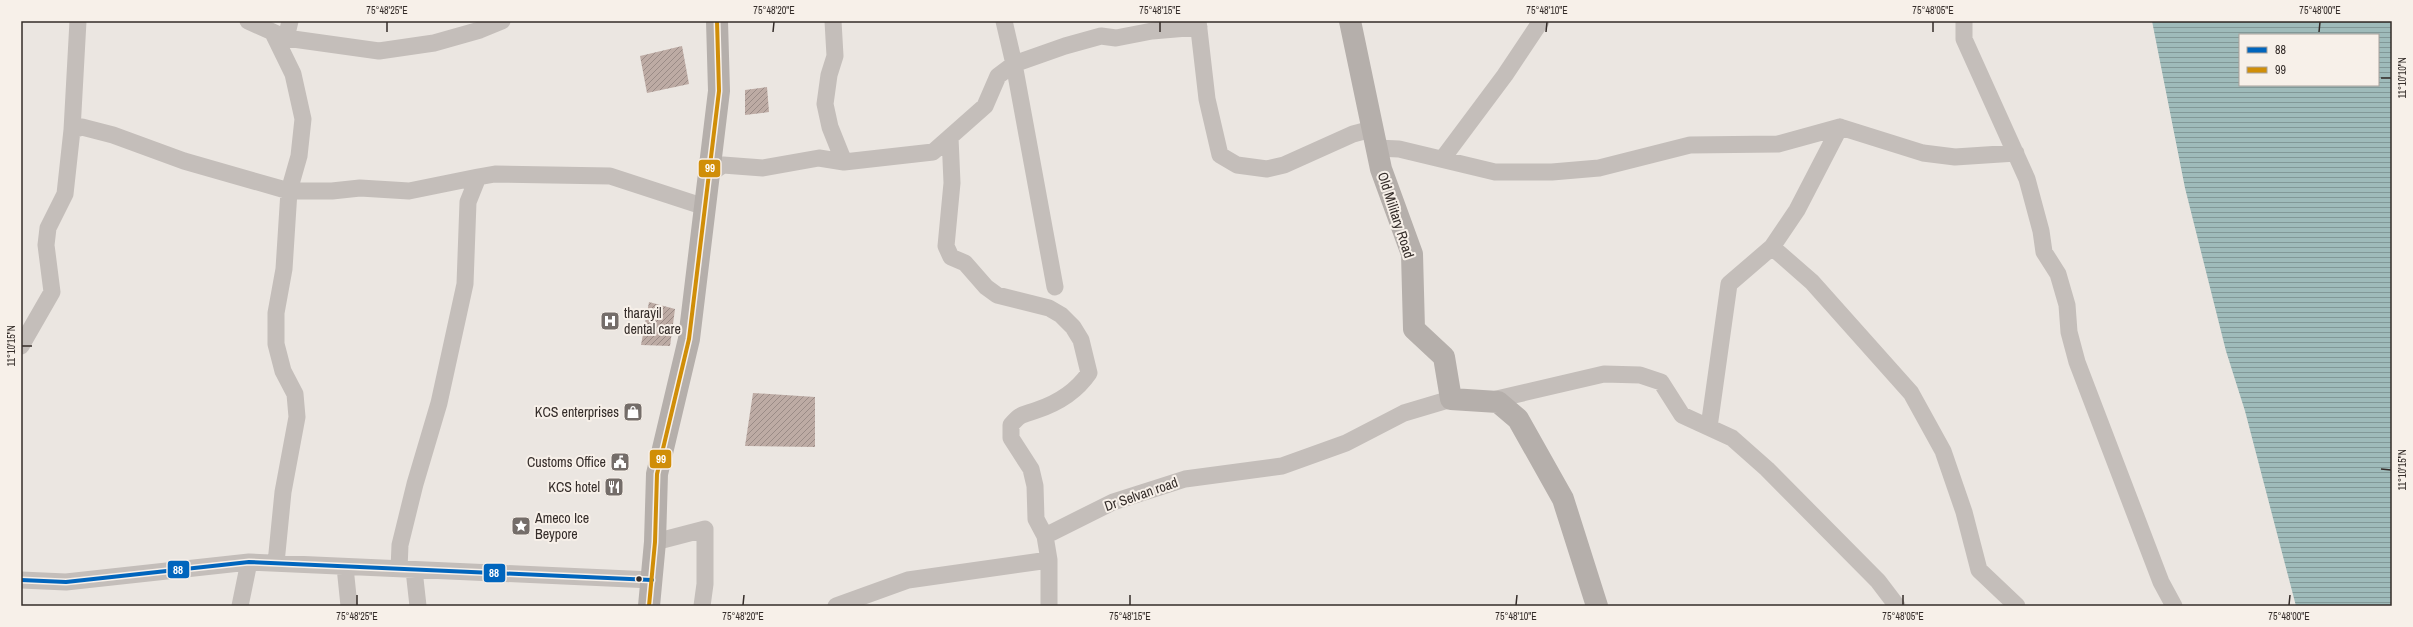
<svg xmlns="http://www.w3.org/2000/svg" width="2413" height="627" viewBox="0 0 2413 627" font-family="'Archivo Narrow',sans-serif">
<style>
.water{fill:url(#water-rules);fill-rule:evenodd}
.building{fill:url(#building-hatch)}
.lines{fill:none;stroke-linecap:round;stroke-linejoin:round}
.street{stroke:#c4beba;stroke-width:17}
.secondary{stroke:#b5afab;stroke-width:22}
.bus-1-casing{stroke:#f7f0e9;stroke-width:7}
.bus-2-casing{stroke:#f7f0e9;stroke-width:7}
.bus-1{stroke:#0065bd;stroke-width:4}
.bus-2{stroke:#d08e08;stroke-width:4}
.ticks{fill:none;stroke:#342c29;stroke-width:1.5}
.bus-dot{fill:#342c29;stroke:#f7f0e9;stroke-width:1.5}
.labels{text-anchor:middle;stroke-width:4;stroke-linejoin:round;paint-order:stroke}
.street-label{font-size:14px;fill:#342c29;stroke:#f7f0e9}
.poi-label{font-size:14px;fill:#342c29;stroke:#f7f0e9;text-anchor:end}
.line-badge{stroke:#f7f0e9;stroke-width:1.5}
.badge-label{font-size:11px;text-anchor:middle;font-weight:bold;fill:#fff}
.neatline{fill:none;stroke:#342c29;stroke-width:1.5}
.ticks-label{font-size:10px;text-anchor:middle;fill:#342c29}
</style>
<defs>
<pattern id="water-rules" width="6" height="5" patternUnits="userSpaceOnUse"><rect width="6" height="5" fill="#9fbbba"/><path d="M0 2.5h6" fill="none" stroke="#829897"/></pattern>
<pattern id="building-hatch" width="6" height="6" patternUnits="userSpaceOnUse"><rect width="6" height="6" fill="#bdaba4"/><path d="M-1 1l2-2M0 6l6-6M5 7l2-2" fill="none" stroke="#9a8b86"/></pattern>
</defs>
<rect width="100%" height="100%" fill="#ebe6e1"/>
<path class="water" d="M2152,21H2392V606H2296L2245,411L2226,351L2185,188ZM2240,35H2378V85H2240Z"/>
<path class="building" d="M682,46L689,84L647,93L640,56Z
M767,87L769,112L745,115V90Z
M649,302L675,309L670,346L641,345Z
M753,393L815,397V447L745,446Z"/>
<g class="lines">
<path class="street" d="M248,21L286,38L379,51L434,43L480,30L502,21
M833,21L835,56L829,75L825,104L830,127L844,162
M1004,21L1014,64L1055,287
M1198,21L1207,99L1220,155L1237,165L1267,169L1284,165L1353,134L1372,129
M1964,21V39L2027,179L2041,231L2044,252L2058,274L2067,305L2069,332L2077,362L2161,582L2174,606
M273,33L293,74L303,119L299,156L289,191L284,269L276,313V344L283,371L295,394L297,417L283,492L276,563
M286,38L290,21
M72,130L82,127L113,135L184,161L289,191H332L360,188L409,191L478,177
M950,137L952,183L946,246L951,257L965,263L986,287L997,295L1049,308L1061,315L1073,327L1081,340L1089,373C1076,392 1058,403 1037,410C1023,415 1021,413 1011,425V438L1031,469L1035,486L1036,519L1045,536
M1376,148L1399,149L1495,172H1552L1599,168L1690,145L1778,144L1840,127
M1443,158L1505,75L1541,21
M709,184L711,173L723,165L763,168L819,158L844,162L933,152L985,106L998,76L1014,64L1065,46L1101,36L1116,38L1152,31L1199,27
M1772,247L1812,282L1911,393L1943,451L1964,512L1979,570L2017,606
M21,346L52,292L46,245L48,228L65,194L72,130L78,21
M1488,401L1604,374L1640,375L1661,382L1682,415L1732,438L1767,469L1878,581L1897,606
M1709,427L1729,284L1772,247L1797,210L1840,127L1923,153L1955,157L2016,153
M655,542L705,529V584L702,606
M345,567L349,606
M399,569L400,545L415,484L439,403L465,284L468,202L478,177L495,174L610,176L705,207
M414,570L418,606
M21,580L66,582L249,562L652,580
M240,606L249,562
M836,606L908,580L1049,560L1045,536L1113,502L1185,479L1282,466L1346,443L1404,413L1451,399
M1049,606V560"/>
<path class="secondary" d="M1350,21L1381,169L1412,254L1414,329L1444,357L1451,399L1498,402L1518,419L1563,499L1597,606
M649,606L655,542L657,474L689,339L719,91L717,21"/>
<defs>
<path id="bus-1" d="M21,580L66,582L249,562L652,580"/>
<path id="bus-2" d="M649,606L655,542L657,474L689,339L719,91L717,21"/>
</defs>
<use href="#bus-1" class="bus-1-casing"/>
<use href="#bus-2" class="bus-2-casing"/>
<use href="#bus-1" class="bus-1"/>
<use href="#bus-2" class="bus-2"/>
</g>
<path class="ticks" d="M387,32V22M773,32L774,22M1160,32V22M1546,32L1547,22M1933,32V22M2319,32L2320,22M2381,78H2391M22,346H32M2381,469L2391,470M357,605V595M743,605L744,595M1130,605V595M1516,605L1517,595M1903,605V595M2289,605L2290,595"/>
<defs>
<symbol id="hospital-square" viewBox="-11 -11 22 22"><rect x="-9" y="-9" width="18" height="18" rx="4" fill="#746d69" stroke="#f7f0e9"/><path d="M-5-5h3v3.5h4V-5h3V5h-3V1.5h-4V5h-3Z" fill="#fff"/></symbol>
<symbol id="shop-square" viewBox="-11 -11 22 22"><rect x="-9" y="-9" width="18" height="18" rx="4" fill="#746d69" stroke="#f7f0e9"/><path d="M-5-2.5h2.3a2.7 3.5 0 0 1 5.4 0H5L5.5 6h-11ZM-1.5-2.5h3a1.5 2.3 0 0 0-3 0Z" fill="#fff"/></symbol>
<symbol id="civic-square" viewBox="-11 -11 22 22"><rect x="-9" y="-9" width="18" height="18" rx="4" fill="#746d69" stroke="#f7f0e9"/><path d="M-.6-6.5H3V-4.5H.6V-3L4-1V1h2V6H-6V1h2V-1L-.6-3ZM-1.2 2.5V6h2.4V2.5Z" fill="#fff"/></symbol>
<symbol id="restaurant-square" viewBox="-11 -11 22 22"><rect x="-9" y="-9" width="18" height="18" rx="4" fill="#746d69" stroke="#f7f0e9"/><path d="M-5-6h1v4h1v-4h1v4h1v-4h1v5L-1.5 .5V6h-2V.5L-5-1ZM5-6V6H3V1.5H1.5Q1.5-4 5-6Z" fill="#fff"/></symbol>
<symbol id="sight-square" viewBox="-11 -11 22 22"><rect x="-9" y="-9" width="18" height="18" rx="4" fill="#746d69" stroke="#f7f0e9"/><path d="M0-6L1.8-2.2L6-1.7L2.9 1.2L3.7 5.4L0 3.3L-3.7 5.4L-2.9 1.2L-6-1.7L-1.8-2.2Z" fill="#fff"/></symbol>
</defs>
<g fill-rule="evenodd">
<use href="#hospital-square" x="599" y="310" width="22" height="22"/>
<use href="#shop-square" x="622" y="401" width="22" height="22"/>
<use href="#civic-square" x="609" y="451" width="22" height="22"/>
<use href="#restaurant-square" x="603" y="476" width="22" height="22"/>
<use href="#sight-square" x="510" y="515" width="22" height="22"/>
</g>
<circle class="bus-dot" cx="639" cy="579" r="3.5"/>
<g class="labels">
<g class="street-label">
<text transform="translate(1396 215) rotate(72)" y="5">Old Military Road</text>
<text transform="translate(1141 494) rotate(-19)" y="5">Dr Selvan road</text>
</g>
<g class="poi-label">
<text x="624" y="318" text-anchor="start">tharayil<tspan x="624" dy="16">dental care</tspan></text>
<text x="619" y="417">KCS enterprises</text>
<text x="606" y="467">Customs Office</text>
<text x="600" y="492">KCS hotel</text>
<text x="535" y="523" text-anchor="start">Ameco Ice<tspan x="535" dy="16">Beypore</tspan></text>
</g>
</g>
<g class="line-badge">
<rect x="698" y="159" width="23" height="19" rx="4" fill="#d08e08"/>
<rect x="649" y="449" width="23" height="20" rx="4" fill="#d08e08"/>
<rect x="167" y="560" width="23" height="19" rx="4" fill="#0065bd"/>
<rect x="483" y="563" width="23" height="20" rx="4" fill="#0065bd"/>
</g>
<g class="badge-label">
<text x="710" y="172">99</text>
<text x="661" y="463">99</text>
<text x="178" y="574">88</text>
<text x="494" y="577">88</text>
</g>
<rect width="2413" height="627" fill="none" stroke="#f7f0e9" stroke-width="44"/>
<rect x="2239" y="34" width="140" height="52" fill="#f7f0e9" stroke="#a9a29c"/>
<rect x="2247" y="47" width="20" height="6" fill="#0065bd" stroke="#a9a29c"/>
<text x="2275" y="54" font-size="12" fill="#342c29">88</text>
<rect x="2247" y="67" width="20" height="6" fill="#d08e08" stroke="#a9a29c"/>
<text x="2275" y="74" font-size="12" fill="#342c29">99</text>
<rect x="22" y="22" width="2369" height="583" class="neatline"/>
<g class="ticks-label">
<text x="387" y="14">75°48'25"E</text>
<text x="774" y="14">75°48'20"E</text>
<text x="1160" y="14">75°48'15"E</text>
<text x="1547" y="14">75°48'10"E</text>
<text x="1933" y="14">75°48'05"E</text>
<text x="2320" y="14">75°48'00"E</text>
<text transform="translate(2402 78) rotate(-90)" y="4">11°10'10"N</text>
<text transform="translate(11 346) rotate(-90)" y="4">11°10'15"N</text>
<text transform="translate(2402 470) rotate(-90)" y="4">11°10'15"N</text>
<text x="357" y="620">75°48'25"E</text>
<text x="743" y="620">75°48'20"E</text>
<text x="1130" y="620">75°48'15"E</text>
<text x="1516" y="620">75°48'10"E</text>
<text x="1903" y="620">75°48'05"E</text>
<text x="2289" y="620">75°48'00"E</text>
</g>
</svg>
